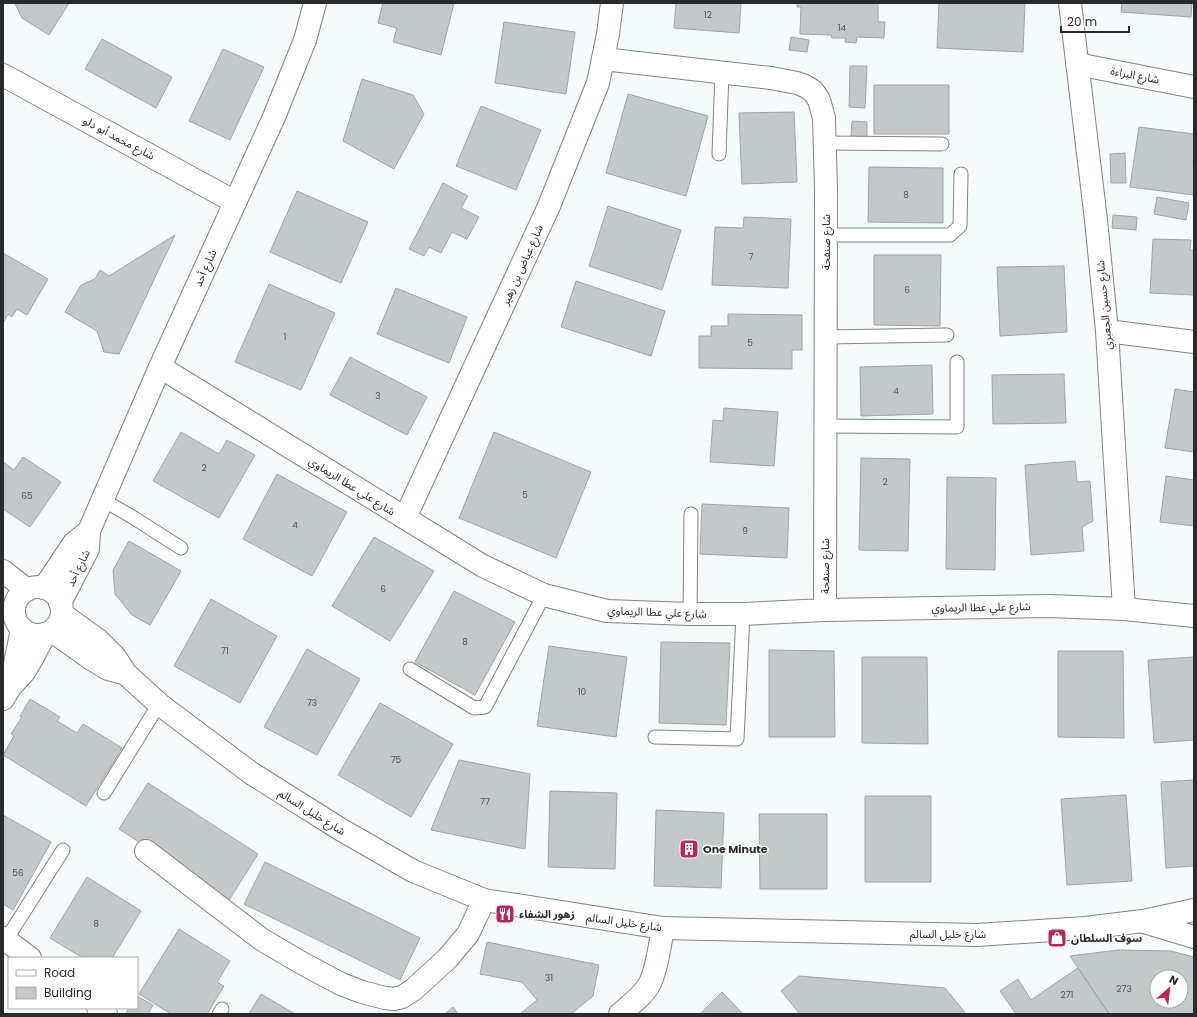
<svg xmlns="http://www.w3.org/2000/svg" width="1197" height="1017" viewBox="0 0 1197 1017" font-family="Poppins,'Noto Sans Arabic',sans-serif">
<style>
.building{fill:#c3c8c9;stroke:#9ea3a4;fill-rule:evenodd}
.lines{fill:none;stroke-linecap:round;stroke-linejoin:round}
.service-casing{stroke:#7f8485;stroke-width:15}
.minor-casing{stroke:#7f8485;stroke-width:24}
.tertiary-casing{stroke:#7f8485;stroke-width:24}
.service{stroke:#fff;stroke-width:13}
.minor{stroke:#fff;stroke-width:22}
.tertiary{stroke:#fff;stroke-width:22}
.labels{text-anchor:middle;stroke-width:3;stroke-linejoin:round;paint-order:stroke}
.number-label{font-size:9px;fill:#4f5252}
.street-label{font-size:11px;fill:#282a2b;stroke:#fff}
.poi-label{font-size:11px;font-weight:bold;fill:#282a2b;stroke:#fff;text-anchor:start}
</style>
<rect width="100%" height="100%" fill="#f5fafb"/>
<path class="building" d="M15,3H69L49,35L22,18Z
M383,3H454L441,55L393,42L397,28L378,23Z
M676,3H741L739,33L674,28Z
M797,3H878V22H885L884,38L857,37L856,43L845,42L846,38H832L831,35L800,34L801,7H797Z
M939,3H1025L1023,52L937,48Z
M1122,3H1192L1191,17L1121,12Z
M504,22L575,32L566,94L495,83Z
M791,37L809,40L807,52L789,50Z
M102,39L172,77L156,108L85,69Z
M223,49L264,67L230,140L189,121Z
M850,66H867L865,108L849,107Z
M362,79L413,95L424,114L394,169L343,141Z
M874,85H949V134H874Z
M628,94L708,116L686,196L606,173Z
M481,106L541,130L516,190L456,166Z
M794,112L797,182L742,184L739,113Z
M852,121L867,122V137L851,136Z
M1139,127L1194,134V155L1193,164H1194V195L1130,187Z
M1125,153L1126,183H1111L1110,154Z
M869,167L943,168V223L868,222Z
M443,183L468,196L461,208L479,217L467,239L452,232L441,253L429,247L424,256L409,249Z
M297,191L368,222L341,283L270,252Z
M1157,197L1189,203L1186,220L1154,214Z
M608,206L681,230L662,290L589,266Z
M1113,215L1137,217L1136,230L1112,228Z
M744,217L791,219L788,288L712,285L715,227L743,228Z
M175,235L119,354L104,352L97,331L65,312L81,285L95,279L100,270L109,276Z
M1153,239L1191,240L1190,250H1194V295L1150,293Z
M3,253L48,279L27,315L17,309L12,317L8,314L3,323Z
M874,255H941L940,326L874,325Z
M1064,266L1067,332L1000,336L997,267Z
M576,281L665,311L651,356L561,327Z
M269,284L335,313L301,390L235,362Z
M396,288L467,317L449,363L377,334Z
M728,314L802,315V350H792V369L699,368V336H711V326H728Z
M350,357L427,397L407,435L330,395Z
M932,365L933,414L861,416L860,367Z
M1064,374L1066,423L993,424L992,375Z
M1175,389L1194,392V452L1165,448Z
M724,408L778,412L774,466L710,462L713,420L723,421Z
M181,432L219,454L227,440L255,455L219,518L153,481Z
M494,432L591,472L556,558L459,518Z
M23,457L61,482L30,527L3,509V462L14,470Z
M861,458L910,459L908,551L859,550Z
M1075,461L1077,482L1090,481L1093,521L1082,527L1084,551L1031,555L1025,465Z
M277,474L347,512L312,576L243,539Z
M1166,476L1194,480V526L1160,522Z
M947,477L996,478L995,570L946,569Z
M702,504L789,508L787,558L700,554Z
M374,537L434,571L390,641L332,606Z
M129,541L181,571L150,625L132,615L115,594L113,570Z
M454,591L515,622L475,695L415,662Z
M211,599L277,636L240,703L174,666Z
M661,642L730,643L726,725L659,723Z
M549,646L627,657L616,737L537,726Z
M307,649L360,679L317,755L264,727Z
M769,650L834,651L835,737H769Z
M1058,651H1123L1124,738L1058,737Z
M862,657H927L928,744L862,743Z
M1194,657V740L1154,743L1148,660Z
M30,699L60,717L57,721L77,733L83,724L122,748L86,806L3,755L14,736L11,734L22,717L20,716Z
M380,703L453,744L411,817L338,775Z
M459,760L530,774L525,849L431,830Z
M1194,780V866L1166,868L1161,782Z
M148,783L258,854L229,900L119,829Z
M550,791L617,793L615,869L548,867Z
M1126,795L1132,881L1067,885L1061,799Z
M865,796H931V882H865Z
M656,810L724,813L721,888L654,886Z
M759,814H827V889H760Z
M3,815L51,842L13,910L3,904Z
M265,862L420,938L400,980L244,904Z
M87,877L141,911L112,958H83L50,938Z
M179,929L230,961L217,982L224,986L207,1014H171L139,994Z
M487,942L599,965L593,996L571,1014H520L537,1000L522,982L480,974Z
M1118,950L1171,951L1194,957V1014H1109L1070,956ZM1157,977H1181V1001H1157Z
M1078,968L1109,1014H1016L1000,991L1018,979L1031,1000Z
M799,976L945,988L966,1014H800L781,991Z
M722,992L743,1014H700Z
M261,994L295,1014H249Z
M137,996L153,1005L148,1014H129L126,1013L129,1008H137Z
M453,1007L458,1014H445Z"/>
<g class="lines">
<defs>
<path id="service" d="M825,143L942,144
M719,154L722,72
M826,235H950L960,226L961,174
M825,337L947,335
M825,426L957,427V362
M103,500L134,518L181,548
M690,614L691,514
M410,669L474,708L485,707L544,595
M655,737L737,739L743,614
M104,793L159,704
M6,940L63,850
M219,1014L222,1009"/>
<path id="minor" d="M1070,3L1096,220L1107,331L1124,609
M603,59L771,78L797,83L805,86L813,91L819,100L824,118L826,190L825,610
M1077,64L1194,87
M3,75L235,202
M1107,331L1194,342
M160,367L483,566L544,595L607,611L690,614H743L825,610L1050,606L1124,609L1194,616
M405,518L549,206L598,83L608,34L612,3
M44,588L74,543L89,531
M60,603L88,549L89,531L160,367L274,117L305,40L315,3
M11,684L22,629
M3,699L11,686L24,672L33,657L45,634
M146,851L261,939L300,962L341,984L362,992L385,998L394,999L402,997L413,990L447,959L468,934L484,900
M3,938L30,958
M98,1008L106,1014
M620,1014C630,1005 644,995 650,983C657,969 660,944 663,928"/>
<path id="tertiary" d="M3,571L27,590
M14 611a24 24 0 1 1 48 0a24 24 0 1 1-48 0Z
M62,614L98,640L115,657L126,674L159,704L251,773L340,829L413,871L484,900L663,928L977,935L1085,928L1143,921L1194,910
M52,631L90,658L108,669L126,674
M1144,922L1194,937"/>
</defs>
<use href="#service" class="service-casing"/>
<use href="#minor" class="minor-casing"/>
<use href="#tertiary" class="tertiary-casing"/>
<use href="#service" class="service"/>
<use href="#minor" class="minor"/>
<use href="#tertiary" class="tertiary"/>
</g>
<defs>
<symbol id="building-square" viewBox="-11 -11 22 22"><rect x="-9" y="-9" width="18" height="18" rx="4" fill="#b5285e" stroke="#fff"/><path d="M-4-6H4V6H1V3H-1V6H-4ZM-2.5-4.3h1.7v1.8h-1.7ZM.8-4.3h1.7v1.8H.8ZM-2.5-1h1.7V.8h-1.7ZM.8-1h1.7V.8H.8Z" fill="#fff"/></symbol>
<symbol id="restaurant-square" viewBox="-11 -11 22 22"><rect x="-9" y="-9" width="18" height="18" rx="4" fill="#b5285e" stroke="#fff"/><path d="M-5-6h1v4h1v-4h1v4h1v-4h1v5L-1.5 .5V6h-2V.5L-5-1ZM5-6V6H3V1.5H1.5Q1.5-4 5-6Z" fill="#fff"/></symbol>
<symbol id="shop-square" viewBox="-11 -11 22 22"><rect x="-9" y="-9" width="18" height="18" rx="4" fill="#b5285e" stroke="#fff"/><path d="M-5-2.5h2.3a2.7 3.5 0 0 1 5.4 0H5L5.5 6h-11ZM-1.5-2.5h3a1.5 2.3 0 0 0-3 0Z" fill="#fff"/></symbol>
</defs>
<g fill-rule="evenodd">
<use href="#building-square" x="678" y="838" width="22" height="22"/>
<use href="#restaurant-square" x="494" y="903" width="22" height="22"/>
<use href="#shop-square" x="1046" y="927" width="22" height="22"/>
</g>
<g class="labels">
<g class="number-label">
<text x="708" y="18">12</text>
<text x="842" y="31">14</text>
<text x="906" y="198">8</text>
<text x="751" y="260">7</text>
<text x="907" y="293">6</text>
<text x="285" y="340">1</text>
<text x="750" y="346">5</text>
<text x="896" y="394">4</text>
<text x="378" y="399">3</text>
<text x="204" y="471">2</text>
<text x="885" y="485">2</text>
<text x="525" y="498">5</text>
<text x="27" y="499">65</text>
<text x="295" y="528">4</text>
<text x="745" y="534">9</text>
<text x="383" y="592">6</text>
<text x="465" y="645">8</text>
<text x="225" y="654">71</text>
<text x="582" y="695">10</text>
<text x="312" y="706">73</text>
<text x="396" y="763">75</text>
<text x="485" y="805">77</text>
<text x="18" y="876">56</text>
<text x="96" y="927">8</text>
<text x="549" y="981">31</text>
<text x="1124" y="992">273</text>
<text x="1067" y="998">271</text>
</g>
<g class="street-label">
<text transform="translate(1135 75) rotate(11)" y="4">شارع البراءة</text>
<text transform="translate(119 138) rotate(28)" y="4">شارع محمد أبو دلو</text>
<text transform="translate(826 242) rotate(-90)" y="4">شارع صنفحة</text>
<text transform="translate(522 265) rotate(-66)" y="4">شارع عياض بن زهير</text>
<text transform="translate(205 268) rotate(-66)" y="4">شارع أحد</text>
<text transform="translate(1104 305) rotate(-95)" y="4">شارع حسين الجعبري</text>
<text transform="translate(352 486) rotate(32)" y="4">شارع علي عطا الريماوي</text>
<text transform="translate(825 566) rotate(-90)" y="4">شارع صنفحة</text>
<text transform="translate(78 568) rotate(-64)" y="4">شارع أحد</text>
<text transform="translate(981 607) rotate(-1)" y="4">شارع علي عطا الريماوي</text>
<text transform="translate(657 612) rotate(2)" y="4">شارع علي عطا الريماوي</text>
<text transform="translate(312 812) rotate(32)" y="4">شارع خليل السالم</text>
<text transform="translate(624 922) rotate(8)" y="4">شارع خليل السالم</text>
<text x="948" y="938">شارع خليل السالم</text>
</g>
<g class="poi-label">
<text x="703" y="853">One Minute</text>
<text x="519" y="918">زهور الشفاء</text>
<text x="1071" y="942">سوف السلطان</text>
</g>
</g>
<rect width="1197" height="1017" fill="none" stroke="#282a2b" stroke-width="8"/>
<rect x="8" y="957" width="130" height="52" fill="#ffffff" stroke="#a9aaaa"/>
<rect x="16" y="970" width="20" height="6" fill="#ffffff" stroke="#a9aaaa"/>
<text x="44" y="977" font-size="12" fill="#282a2b">Road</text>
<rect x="16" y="987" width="20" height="12" fill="#c3c8c9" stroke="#a9aaaa"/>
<text x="44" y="997" font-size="12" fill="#282a2b">Building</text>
<g transform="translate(1169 989) rotate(28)"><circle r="19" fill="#ffffff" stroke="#a9aaaa"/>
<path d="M0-3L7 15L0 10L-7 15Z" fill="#b5285e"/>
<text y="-6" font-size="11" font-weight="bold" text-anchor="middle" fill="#282a2b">N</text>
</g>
<path d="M1061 26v6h68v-6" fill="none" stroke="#282a2b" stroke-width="2"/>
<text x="1067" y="26" font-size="12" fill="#282a2b" stroke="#ffffff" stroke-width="3" paint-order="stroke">20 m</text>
</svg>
